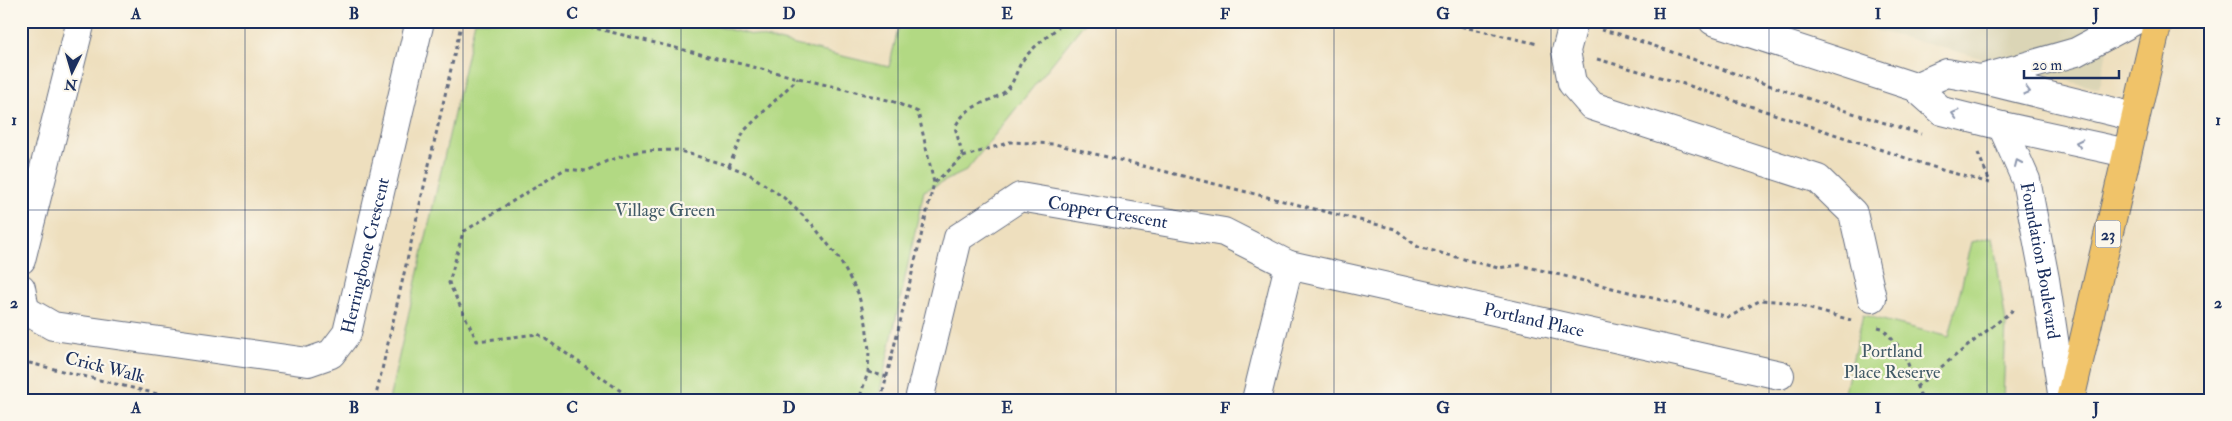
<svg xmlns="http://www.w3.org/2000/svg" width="2232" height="421" viewBox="0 0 2232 421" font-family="'IM FELL Double Pica',serif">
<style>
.built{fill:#dbd5b6}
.green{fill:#b2d983;stroke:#668470}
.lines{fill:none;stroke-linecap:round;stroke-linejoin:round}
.minor-casing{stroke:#656d80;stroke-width:30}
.major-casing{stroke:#656d80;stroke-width:30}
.path{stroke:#656d80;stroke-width:3;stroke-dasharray:4 4;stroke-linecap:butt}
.minor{stroke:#fff;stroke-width:28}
.major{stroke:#f0c369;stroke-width:28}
.oneway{stroke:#8d97ae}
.grid{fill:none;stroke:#1b2f5e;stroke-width:1;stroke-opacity:0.55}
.labels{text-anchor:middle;stroke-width:4.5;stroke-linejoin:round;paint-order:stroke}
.shield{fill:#fbf7ec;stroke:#5e6b89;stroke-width:1}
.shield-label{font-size:16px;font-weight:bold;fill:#1b2f5e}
.park-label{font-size:18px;fill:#415a67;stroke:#fbf7ec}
.street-label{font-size:18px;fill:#1b2f5e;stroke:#fbf7ec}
.neatline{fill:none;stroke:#1b2f5e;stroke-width:2}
.grid-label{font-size:16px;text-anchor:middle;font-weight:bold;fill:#1b2f5e}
</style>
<rect width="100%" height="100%" fill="#fbf7ec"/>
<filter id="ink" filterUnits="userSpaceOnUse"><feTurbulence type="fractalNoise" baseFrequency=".02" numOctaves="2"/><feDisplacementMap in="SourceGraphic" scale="10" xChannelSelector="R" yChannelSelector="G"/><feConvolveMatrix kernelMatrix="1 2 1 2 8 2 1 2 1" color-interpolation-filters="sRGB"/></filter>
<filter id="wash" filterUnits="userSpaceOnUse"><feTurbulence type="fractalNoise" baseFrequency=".0096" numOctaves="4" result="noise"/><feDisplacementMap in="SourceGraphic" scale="20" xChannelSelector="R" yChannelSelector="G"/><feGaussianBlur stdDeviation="1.12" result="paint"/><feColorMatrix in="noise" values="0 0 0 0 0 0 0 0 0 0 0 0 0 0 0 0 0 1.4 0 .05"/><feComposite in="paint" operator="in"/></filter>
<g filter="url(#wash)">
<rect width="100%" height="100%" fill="#eedfbe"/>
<path class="built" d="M1840,21H2113L2099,89Z"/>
<path class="green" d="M475,21H693L889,67L900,21H1086L966,171L924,191L878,400H389Z
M1993,237L2006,323L2003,400H1843L1863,315L1949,337L1972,242Z"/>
</g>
<g filter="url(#ink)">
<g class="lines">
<defs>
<g id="minor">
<path d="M1574,21L1566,51L1572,83L1592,106L1818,179L1853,213L1872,298"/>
<path d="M1713,21L1915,87L1942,111L2002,126L2127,153"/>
<path d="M1981,79L2076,52L2134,21"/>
<path d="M1915,87L1947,73L1980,79L2135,117"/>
<path id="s1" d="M2002,126L2026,180L2045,279L2063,400"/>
<path d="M21,260L81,21"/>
<path id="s2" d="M1289,265L1780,375"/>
<path d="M21,288L25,310L21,314"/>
<path id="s3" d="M25,310L53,326L308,362L331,354L347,333L420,21"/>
<path id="s4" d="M919,400L958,238L1020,197L1224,232L1289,265L1256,400"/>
</g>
<path id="major" d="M2070,400L2158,21"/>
</defs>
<use href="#minor" class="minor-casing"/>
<use href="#major" class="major-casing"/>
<path class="path" d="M566,21L892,101L918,112L934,183
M1438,21L1538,44
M1601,30L1619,34L1833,107L1921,134
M1597,59L1684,84L1942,170L1990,183
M1978,153L1990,182
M963,157L1010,142L1055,144L1395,229L1418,247L1498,268L1520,265L1729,317L1761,300L1785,302L1851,320
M729,166L744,131L798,78
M1878,327L1882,328L1903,351L1922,400
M21,361L182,400
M868,372L887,377
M1916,387L2013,310
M375,400L462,21
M634,400L538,334L477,341L449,283L463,232L565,169L587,171L607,161L640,151L677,150L729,166L749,174L783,197L812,224L838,257L858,293L866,323L869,350L868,372L859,400
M881,400L934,183L963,157L955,127C968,103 983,106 1003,93C1015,85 1015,71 1023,60C1032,47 1053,33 1065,21"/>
<use href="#minor" class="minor"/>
<use href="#major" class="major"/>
</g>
<defs><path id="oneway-chevron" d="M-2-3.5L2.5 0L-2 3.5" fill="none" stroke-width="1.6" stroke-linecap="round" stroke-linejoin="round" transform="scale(1.25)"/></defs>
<g class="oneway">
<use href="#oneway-chevron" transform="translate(2027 91) rotate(14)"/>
<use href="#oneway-chevron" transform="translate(1955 114) rotate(-165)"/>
<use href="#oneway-chevron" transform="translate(2079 143) rotate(-168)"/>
<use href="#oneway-chevron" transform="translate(2018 163) rotate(-114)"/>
</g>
</g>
<path class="grid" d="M245,21V400M463,21V400M681,21V400M898,21V400M1116,21V400M1334,21V400M1551,21V400M1769,21V400M1987,21V400M21,210H2211"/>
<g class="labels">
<rect class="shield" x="2095.5" y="220.5" width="25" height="27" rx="4"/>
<g class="shield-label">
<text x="2108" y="240">23</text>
</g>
<g class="park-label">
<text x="665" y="216">Village Green</text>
<text x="1892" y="357">Portland<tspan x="1892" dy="21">Place Reserve</tspan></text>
</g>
<g class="street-label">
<text dy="6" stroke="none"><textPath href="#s4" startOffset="330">Copper Crescent</textPath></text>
<text dy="6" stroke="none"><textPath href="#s3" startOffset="420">Herringbone Crescent</textPath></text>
<text dy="6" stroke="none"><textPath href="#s1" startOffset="141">Foundation Boulevard</textPath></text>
<text dy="6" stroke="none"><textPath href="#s2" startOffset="251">Portland Place</textPath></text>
<text transform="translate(105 367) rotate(14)" y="6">Crick Walk</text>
</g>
</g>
<rect width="2232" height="421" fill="none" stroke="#fbf7ec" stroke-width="55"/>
<g transform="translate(72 72) rotate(185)" stroke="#fbf7ec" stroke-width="4" paint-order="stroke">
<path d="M0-4L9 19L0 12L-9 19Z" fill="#1b2f5e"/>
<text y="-8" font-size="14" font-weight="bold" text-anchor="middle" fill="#1b2f5e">N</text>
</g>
<path d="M2024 70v8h95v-8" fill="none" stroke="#1b2f5e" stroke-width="2.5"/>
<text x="2032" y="70" font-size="15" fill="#1b2f5e" stroke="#fbf7ec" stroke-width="4" paint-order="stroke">20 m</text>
<rect x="28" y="28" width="2176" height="366" class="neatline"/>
<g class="grid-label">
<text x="136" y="19">A</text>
<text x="354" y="19">B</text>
<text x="572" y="19">C</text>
<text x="789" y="19">D</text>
<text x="1007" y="19">E</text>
<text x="1225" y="19">F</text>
<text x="1443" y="19">G</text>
<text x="1660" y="19">H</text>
<text x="1878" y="19">I</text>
<text x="2096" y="19">J</text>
<text x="14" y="125">1</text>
<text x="2218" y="125">1</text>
<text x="14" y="308">2</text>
<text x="2218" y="308">2</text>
<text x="136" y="413">A</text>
<text x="354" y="413">B</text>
<text x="572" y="413">C</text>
<text x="789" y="413">D</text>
<text x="1007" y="413">E</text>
<text x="1225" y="413">F</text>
<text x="1443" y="413">G</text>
<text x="1660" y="413">H</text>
<text x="1878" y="413">I</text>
<text x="2096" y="413">J</text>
</g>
</svg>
